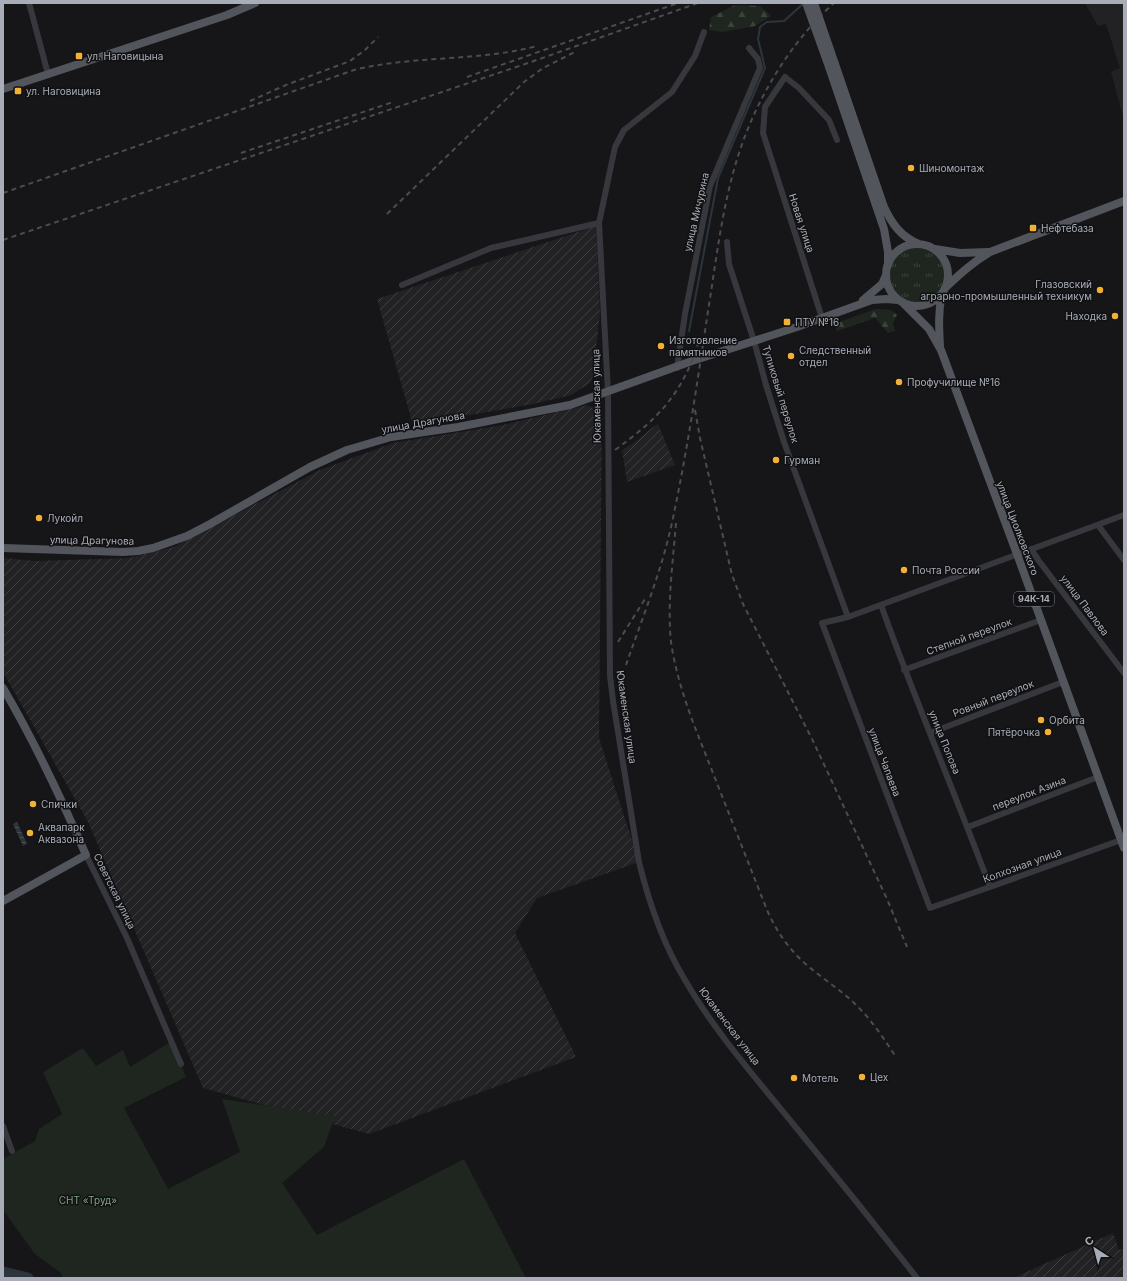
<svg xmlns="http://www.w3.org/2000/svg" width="1127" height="1281" viewBox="0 0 1127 1281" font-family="Inter,sans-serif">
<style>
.built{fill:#222225}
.industrial{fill:url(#industrial-furrows)}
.grass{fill:url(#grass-tufts)}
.forest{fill:url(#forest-firs)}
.garden{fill:#1e261f}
.water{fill:url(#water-rules)}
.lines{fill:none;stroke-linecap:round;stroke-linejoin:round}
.stream{stroke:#2c353c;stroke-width:2}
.river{stroke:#2c353c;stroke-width:11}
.minor{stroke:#37383d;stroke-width:6}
.major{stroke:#53555c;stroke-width:8}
.rail{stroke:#4a4c52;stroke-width:2;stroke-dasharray:5 4;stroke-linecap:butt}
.major-bridge{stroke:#53555c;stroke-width:8}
.poi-dot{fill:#f2b134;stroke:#111113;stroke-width:1.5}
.labels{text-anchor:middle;stroke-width:3;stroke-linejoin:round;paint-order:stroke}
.shield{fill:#111113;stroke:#7b7e86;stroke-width:1}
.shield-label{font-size:9px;font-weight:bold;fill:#a8adb8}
.poi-label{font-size:10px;fill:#a8adb8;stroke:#111113;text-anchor:start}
.street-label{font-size:10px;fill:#a8adb8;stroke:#111113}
.park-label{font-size:10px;fill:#7fa381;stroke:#111113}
</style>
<defs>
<pattern id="industrial-furrows" width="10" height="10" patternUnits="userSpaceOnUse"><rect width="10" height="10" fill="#222225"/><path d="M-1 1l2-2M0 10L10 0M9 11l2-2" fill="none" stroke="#3f3f43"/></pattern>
<pattern id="grass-tufts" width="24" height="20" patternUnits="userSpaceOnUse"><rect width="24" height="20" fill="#1e261f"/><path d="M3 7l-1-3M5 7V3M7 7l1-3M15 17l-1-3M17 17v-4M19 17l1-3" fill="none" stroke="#3c433d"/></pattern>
<pattern id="forest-firs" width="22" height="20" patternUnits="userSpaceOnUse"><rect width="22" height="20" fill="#1e261f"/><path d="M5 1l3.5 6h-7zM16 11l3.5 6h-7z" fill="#3c433d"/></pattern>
<pattern id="water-rules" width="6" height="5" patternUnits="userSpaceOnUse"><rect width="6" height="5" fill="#2c353c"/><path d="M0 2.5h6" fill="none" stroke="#485056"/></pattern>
</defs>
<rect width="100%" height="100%" fill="#161618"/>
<path class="built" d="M1085,3H1124V120L1111,72L1120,68L1106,24L1098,26Z"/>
<path class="industrial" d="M596,226L600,313L593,376L590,383L571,395L533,404L413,425L377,299Z
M587,405L602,412L599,738L639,862L537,898L515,933L576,1057L369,1134L203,1088L88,822L3,672V558L36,561L129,558L174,547L320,470L393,443L503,425Z
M658,424L675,465L627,482L622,450L635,442L653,427Z
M1113,1233L1119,1250L1124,1248V1278H1013Z"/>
<path class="grass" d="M890 275a27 27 0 1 1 54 0a27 27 0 1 1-54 0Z"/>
<path class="forest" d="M735,5L760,6L771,16L755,26L723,32L709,30L711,17Z
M876,309L891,310L897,315L893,323L895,331L888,333L875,318L837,331L834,324Z"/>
<path class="garden" d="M172,1041L186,1077L124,1108L168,1189L240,1152L222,1099L335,1116L324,1147L282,1183L317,1235L464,1159L526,1278H63L61,1273L35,1254L3,1210V1159L35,1141L39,1129L62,1114L43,1072L83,1048L96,1066L123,1050L130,1067Z"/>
<path class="water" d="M17,822L27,844L23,846L13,824Z"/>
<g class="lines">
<path class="stream" d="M689,331L718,178L765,68L758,39L760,27L767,22L784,21L804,3"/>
<path class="river" d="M3,1272L28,1278"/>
<path class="minor" d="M29,3L48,74
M704,32L695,56L672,92L624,130L615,147L599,223L608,392L610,676L613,701L639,862C649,903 663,944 685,980C715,1032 756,1078 794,1125C836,1176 877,1227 917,1278
M727,242L729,264L754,341L766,385L784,442L848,617
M402,285L491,248L599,223
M822,318L763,133L765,107L785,77L799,88L829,120L837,140
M677,368L685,314L710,186L760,68L758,59L749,48
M1098,525L1124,560
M1031,549L1039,561L1124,673
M881,605C915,700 955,793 990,887
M904,670L1041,620
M930,733L1063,682
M968,827L1098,777
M1121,840L990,887L930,908L822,623L848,617L1124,515
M86,855L127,938L181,1064
M3,1126L12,1151"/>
<path class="major" d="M835,64L884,207C892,224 901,237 919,244
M829,67L884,229L888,252V265
M3,89L227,15L255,3
M886 275a31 31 0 1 1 62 0a31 31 0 1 1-62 0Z
M935,249L960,253L989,252
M946,287C960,274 973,262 990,252L1124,201
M863,300L882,284L886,275
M904,304L929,329L941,350L1017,554L1124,848
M940,346C939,328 938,312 942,294
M3,548L123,552L138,551L153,548L187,536L210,524L310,467L347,450L391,437L458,427L570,405L692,361L797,327L872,300L886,299L898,300
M3,688C35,742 61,798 86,855L3,901"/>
<path class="rail" d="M467,77L678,3
M250,101L286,85L350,61L365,50L378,37
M241,153L393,102
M3,193L354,70C414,55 477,62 537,46
M387,214L524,82L543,68L577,51
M3,240L531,62L698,3
M695,410L700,438L732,575L743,604L813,741L887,899L907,947
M615,450C659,418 683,393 699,341
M676,523C673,562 667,603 671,642C675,670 684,698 694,725L767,910C776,931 790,951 808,966C823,979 841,990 855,1004C872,1020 884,1039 896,1057
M618,642L645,599
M626,665C643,616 664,565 674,513C688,446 698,378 708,311C715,268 720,224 731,181C747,115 783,49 834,3"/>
<path class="major-bridge" d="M806,3L829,67
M814,3L835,64"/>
</g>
<g class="poi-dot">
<rect x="75" y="52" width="8" height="8" rx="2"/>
<rect x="14" y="87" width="8" height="8" rx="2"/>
<circle cx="911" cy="168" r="4"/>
<rect x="1029" y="224" width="8" height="8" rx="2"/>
<circle cx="1100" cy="290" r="4"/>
<circle cx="1115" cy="316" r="4"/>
<rect x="783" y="318" width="8" height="8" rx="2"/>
<circle cx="661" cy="346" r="4"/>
<circle cx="791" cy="356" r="4"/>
<circle cx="899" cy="382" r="4"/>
<circle cx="776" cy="460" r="4"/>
<circle cx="39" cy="518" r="4"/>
<circle cx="904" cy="570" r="4"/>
<circle cx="1041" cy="720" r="4"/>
<circle cx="1048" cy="732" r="4"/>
<circle cx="33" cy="804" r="4"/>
<circle cx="30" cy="833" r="4"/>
<circle cx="862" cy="1077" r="4"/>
<circle cx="794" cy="1078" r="4"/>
</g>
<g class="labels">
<rect class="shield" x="1014" y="592" width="40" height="14" rx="3"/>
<g class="shield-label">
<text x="1034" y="602">94К-14</text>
</g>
<g class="poi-label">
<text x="87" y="60">ул. Наговицына</text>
<text x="26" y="95">ул. Наговицина</text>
<text x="919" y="172">Шиномонтаж</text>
<text x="1041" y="232">Нефтебаза</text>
<text x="1092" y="288" text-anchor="end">Глазовский<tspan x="1092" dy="12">аграрно-промышленный техникум</tspan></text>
<text x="1107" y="320" text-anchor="end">Находка</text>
<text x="795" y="326">ПТУ №16</text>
<text x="669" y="344">Изготовление<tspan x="669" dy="12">памятников</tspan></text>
<text x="799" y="354">Следственный<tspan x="799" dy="12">отдел</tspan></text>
<text x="907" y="386">Профучилище №16</text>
<text x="784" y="464">Гурман</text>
<text x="47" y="522">Лукойл</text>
<text x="912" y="574">Почта России</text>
<text x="1049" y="724">Орбита</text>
<text x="1040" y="736" text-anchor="end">Пятёрочка</text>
<text x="41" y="808">Спички</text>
<text x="38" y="831">Аквапарк<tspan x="38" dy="12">Аквазона</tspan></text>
<text x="870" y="1081">Цех</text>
<text x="802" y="1082">Мотель</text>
</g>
<g class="street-label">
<text transform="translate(696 212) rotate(-77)" y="4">улица Мичурина</text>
<text transform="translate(802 223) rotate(72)" y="4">Новая улица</text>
<text transform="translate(781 394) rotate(73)" y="4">Тупиковый переулок</text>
<text transform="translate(596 396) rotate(-91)" y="4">Юкаменская улица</text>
<text transform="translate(423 422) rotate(-10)" y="4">улица Драгунова</text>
<text transform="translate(1018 528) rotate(69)" y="4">улица Циолковского</text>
<text transform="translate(92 540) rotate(1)" y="4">улица Драгунова</text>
<text transform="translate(1085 605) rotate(53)" y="4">улица Павлова</text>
<text transform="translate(969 636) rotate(-20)" y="4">Степной переулок</text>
<text transform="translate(993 698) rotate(-21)" y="4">Ровный переулок</text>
<text transform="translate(627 717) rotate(82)" y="4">Юкаменская улица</text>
<text transform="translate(945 742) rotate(68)" y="4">улица Попова</text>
<text transform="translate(885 762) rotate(69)" y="4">улица Чапаева</text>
<text transform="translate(1029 793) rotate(-21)" y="4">переулок Азина</text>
<text transform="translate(1022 865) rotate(-20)" y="4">Колхозная улица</text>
<text transform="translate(115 891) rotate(64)" y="4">Советская улица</text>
<text transform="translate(730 1026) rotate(53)" y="4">Юкаменская улица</text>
</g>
<g class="park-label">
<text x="88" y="1204">СНТ «Труд»</text>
</g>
</g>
<rect width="1127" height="1281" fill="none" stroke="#a8adb8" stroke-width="8"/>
<g transform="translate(1095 1249) rotate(324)" stroke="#111113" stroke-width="3" paint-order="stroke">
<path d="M0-3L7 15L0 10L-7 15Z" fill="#a8adb8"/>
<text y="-6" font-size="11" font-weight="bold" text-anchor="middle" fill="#a8adb8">С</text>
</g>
</svg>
